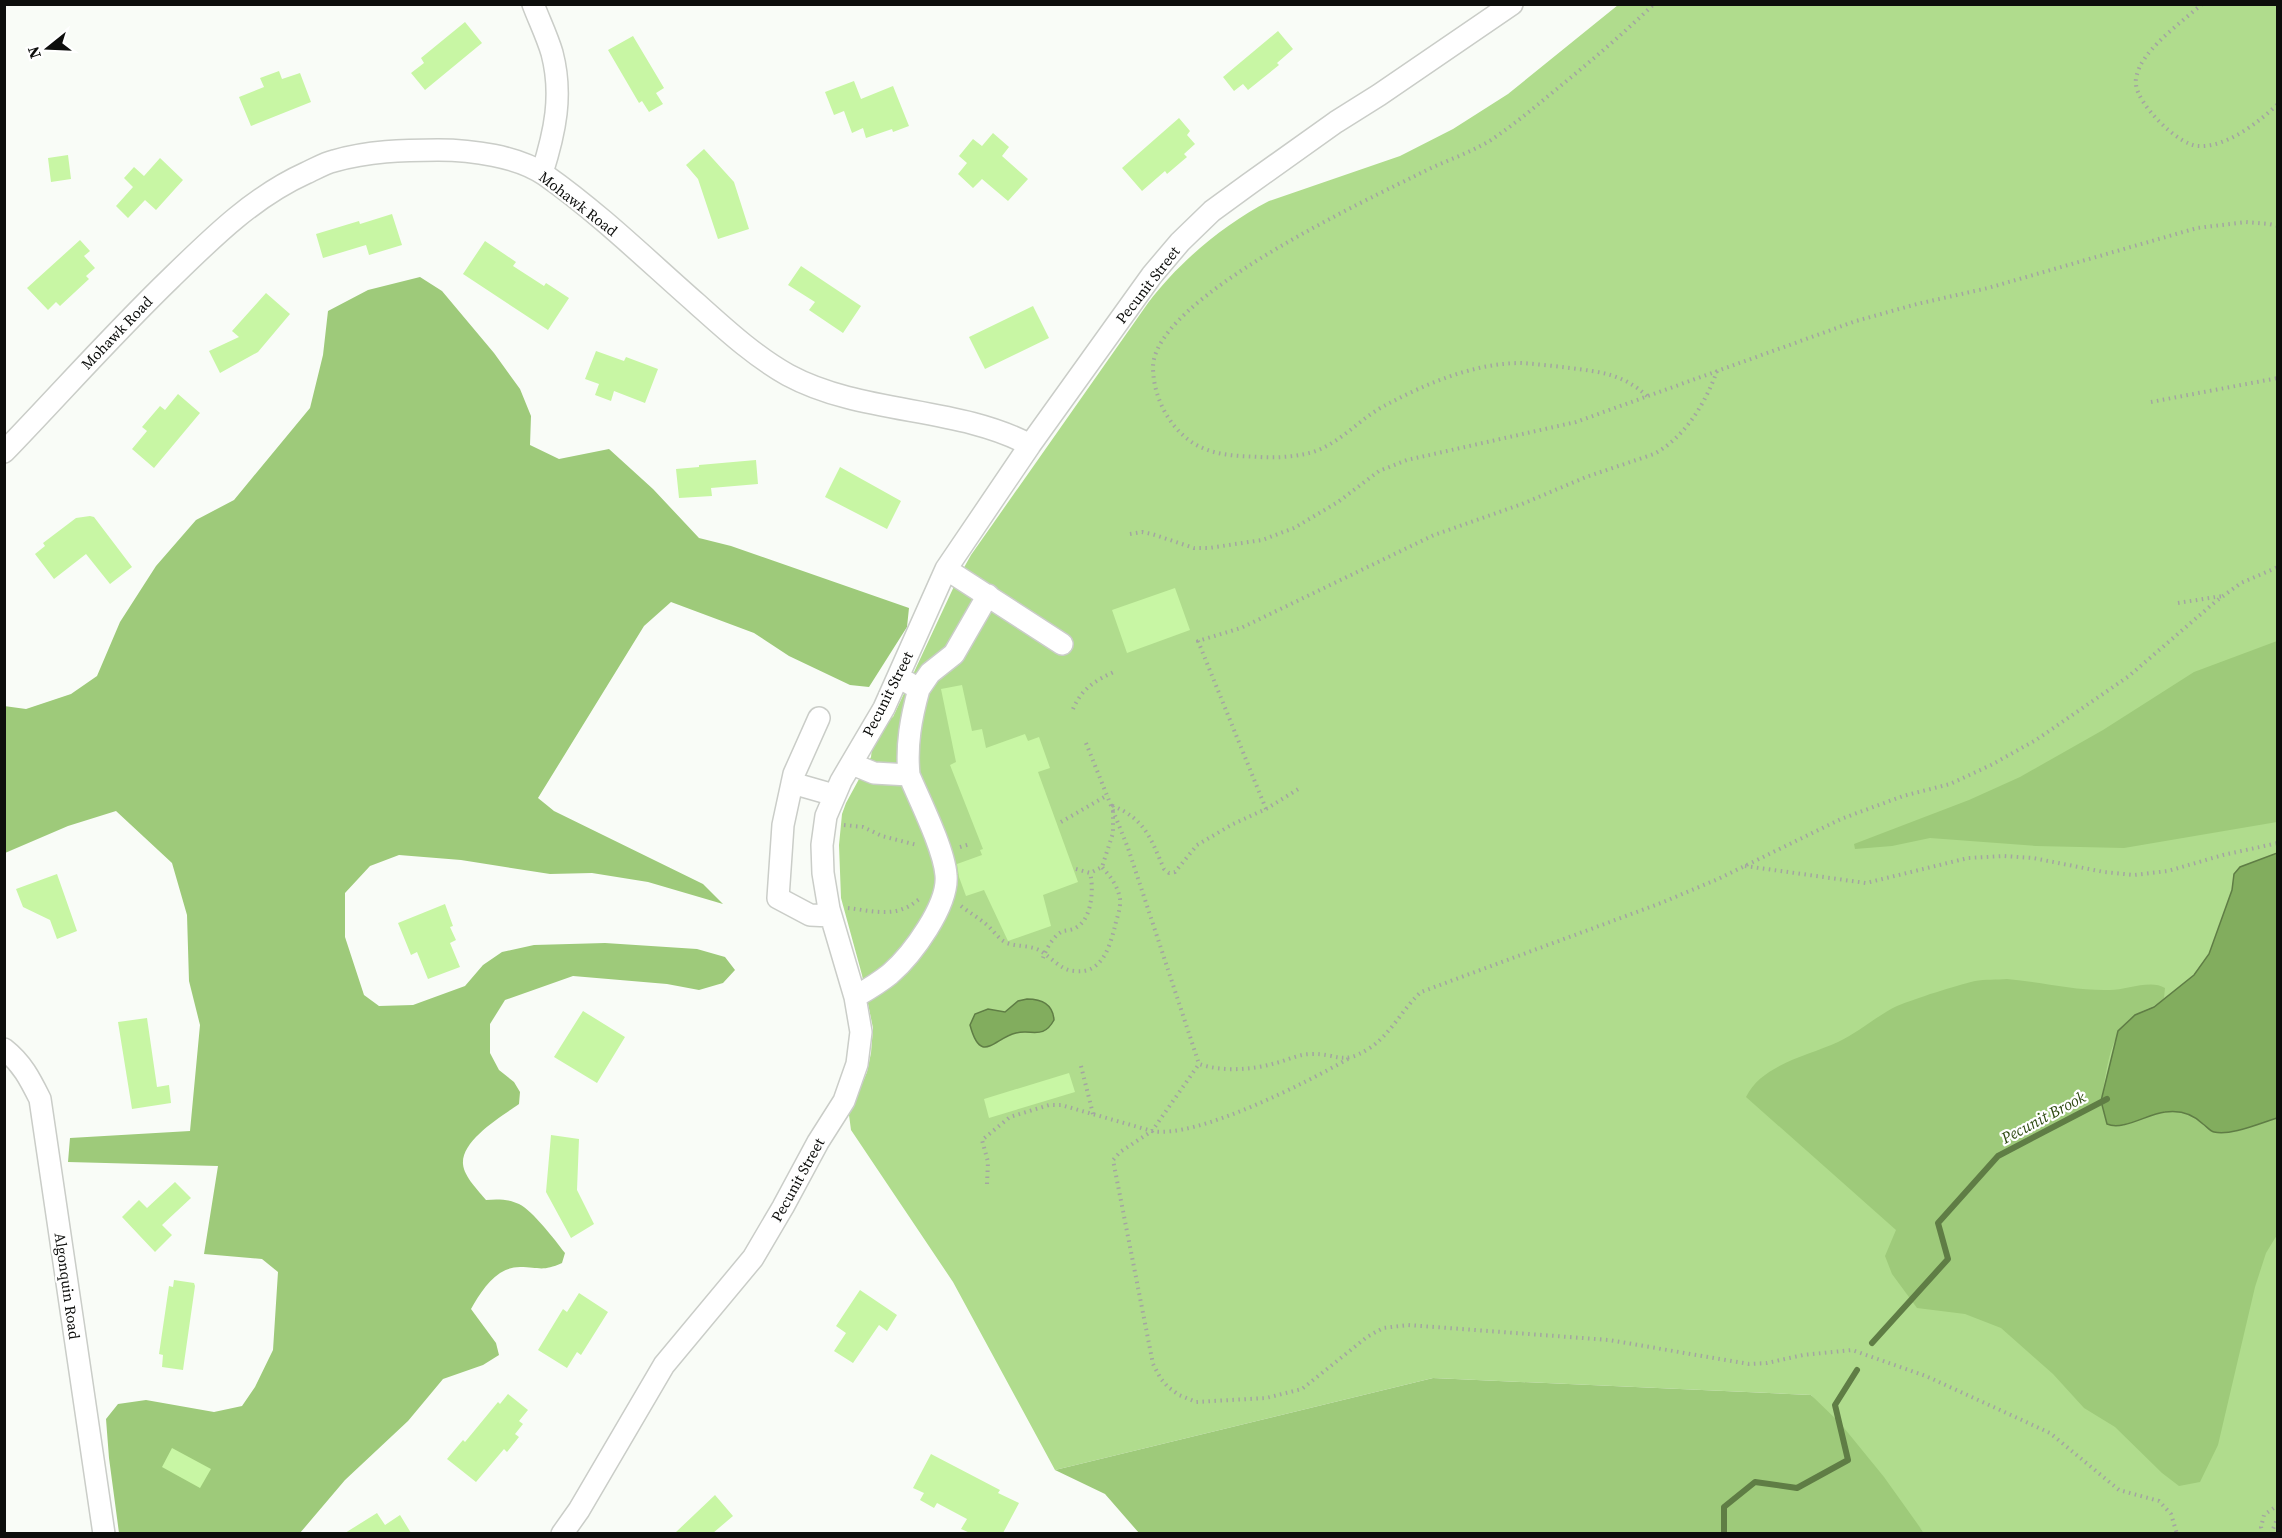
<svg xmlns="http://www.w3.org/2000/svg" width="2282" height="1538" viewBox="0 0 2282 1538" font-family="'Source Serif 4',serif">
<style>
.green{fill:#b0dc8d}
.forest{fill:#9eca7a}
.water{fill:#82ad5e;stroke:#5f7d45;stroke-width:1.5}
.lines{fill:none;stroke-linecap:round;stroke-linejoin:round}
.stream{stroke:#5f7d45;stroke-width:6}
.building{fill:#c8f6a4}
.minor-casing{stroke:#cacdc8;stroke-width:24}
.path{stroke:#a3a5a1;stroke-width:4;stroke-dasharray:1.5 4.5;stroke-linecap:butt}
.minor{stroke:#fff;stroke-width:21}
.labels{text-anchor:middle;stroke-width:4.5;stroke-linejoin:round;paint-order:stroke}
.street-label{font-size:15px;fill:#0d0e0c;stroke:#fff}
.water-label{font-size:16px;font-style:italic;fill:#2c480f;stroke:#fff}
</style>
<rect width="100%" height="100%" fill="#f9fcf7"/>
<path class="green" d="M1618,5H2277V1533H1924L1811,1395L1433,1378L1055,1470L953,1282L851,1130L849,1115L867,1072L871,1053L873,1028L862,975L841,898L839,845L842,814L846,803L871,757L872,748L889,719L893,717L957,580L971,555L1148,303C1179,262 1223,225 1269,201L1400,156L1453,129L1508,94Z"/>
<path class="forest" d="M420,277L442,291L494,353L520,389L531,416L530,445L559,459L609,449L653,489L699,538L731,546L909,608L907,627L869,687L850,685L789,656L754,633L671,602L644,626L538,798L554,811L703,884L723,904L648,882L592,873L550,874L461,860L399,855L370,866L345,893V937L364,995L379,1006L413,1005L465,986L483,965L502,952L534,945L605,943L697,949L725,957L735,970L723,983L699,990L667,984L573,976L505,1000L490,1024V1053L499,1070L514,1082L520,1092L519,1104C502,1116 461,1140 463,1164C464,1177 479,1191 486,1200C497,1199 509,1199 519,1204C533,1211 555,1240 565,1253L562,1263C542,1272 539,1267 520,1267C496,1267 482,1290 471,1309L496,1343L499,1355L483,1365L443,1379L408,1421L345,1480L300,1533H119L109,1458L106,1419L118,1404L146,1400L214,1412L242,1406L255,1387L273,1350L278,1272L262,1259L204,1254L218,1166L68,1162L70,1138L190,1131L200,1025L189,981L187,915L172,863L116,811L68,826L5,853L4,706L26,709L71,694L97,676L120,622L156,566L196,520L234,500L310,408L323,355L328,311L368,290Z
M2277,641V822L2124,848L2036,846L1930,838L1892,846L1855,849L1854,844L1969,800L2020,777L2103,730L2194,672Z
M2007,979C2042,982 2074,991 2110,990C2126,990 2151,979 2165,988L2164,998C2152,1009 2148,1007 2136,1015C2108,1032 2107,1073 2101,1101L2123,1126C2142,1115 2173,1105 2195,1117C2201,1121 2206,1130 2213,1132C2229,1137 2261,1123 2277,1118V1235L2266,1253L2255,1287L2218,1445L2200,1482L2179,1486L2162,1473L2115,1427L2084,1408L2053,1374L2001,1328L1965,1314L1917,1308L1892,1274L1885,1256L1896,1230L1746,1097C1762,1064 1808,1056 1838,1042C1859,1032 1878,1015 1897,1006C1917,998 1954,986 1975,981C1985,979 1997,980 2007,979Z
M1433,1378L1811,1395L1840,1423L1884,1477L1924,1533H1139L1105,1494L1055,1470Z"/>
<path class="water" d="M2277,853V1118C2260,1123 2231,1136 2214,1132C2210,1131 2207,1127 2203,1124C2193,1114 2179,1110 2165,1112C2147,1114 2123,1131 2107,1124L2101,1101L2118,1031L2135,1015L2154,1007L2194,975L2209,954L2232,890L2234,874L2240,867Z
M1027,999C1042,999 1053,1005 1054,1020C1043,1040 1032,1029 1016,1033C994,1038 981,1066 970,1025L975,1014L988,1009L1005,1012L1018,1001Z"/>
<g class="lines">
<path class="stream" d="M1872,1343L1948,1259L1938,1223L1998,1156L2107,1099
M1724,1534V1507L1755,1482L1797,1488L1848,1460L1835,1405L1857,1370"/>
</g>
<path class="building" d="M465,22L482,43L425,90L411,73L424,63L421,58Z
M1278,31L1293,49L1277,63L1279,65L1248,90L1243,84L1234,91L1223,77Z
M633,36L664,88L656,93L663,104L649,112L642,101L639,103L608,50Z
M279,71L282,79L300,73L311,102L251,126L239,97L264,87L260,78Z
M854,81L861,99L893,86L909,126L893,132L892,129L866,138L863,128L852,133L844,111L834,115L825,92Z
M1179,118L1190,131L1187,135L1195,144L1184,154L1187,157L1167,174L1165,171L1142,191L1122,168Z
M993,133L1009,147L1002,156L1028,179L1008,201L982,179L973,188L958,174L967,163L959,156L973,139L982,146Z
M704,149L734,182L749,229L718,239L698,179L686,165Z
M68,155L71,179L51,182L48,158Z
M160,158L183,180L156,210L145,200L128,218L116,206L133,187L124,178L134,167L144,176Z
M392,214L402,245L369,255L366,245L323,258L316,234L359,221L360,224Z
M80,240L90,251L84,256L95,268L86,276L89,279L60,306L56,302L48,310L27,288Z
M485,241L516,262L513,266L544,286L546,283L569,298L548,330L463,274Z
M801,266L861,306L843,333L809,310L815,302L788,285Z
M266,293L290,314L258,352L220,373L209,351L239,337L232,331Z
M1033,306L1049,338L985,369L969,337Z
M596,351L624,361L626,357L658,369L645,403L614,391L611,401L595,395L599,384L585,379Z
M178,394L200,413L154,468L132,449L147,431L142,427L160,406L165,410Z
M756,460L758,484L711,488L712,496L679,498L676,469L699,467V465Z
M840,467L901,501L887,529L825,497Z
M90,516L94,517L132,567L110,584L86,554L54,579L35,554L45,546L43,543L76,518Z
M1175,588L1190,630L1127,653L1112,610Z
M962,685L972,731L982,729L986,748L1025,734L1028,741L1039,737L1050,768L1038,772L1078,882L1043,895L1051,926L1008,941L984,890L966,896L959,877L957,864L982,855L980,850L983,849L950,765L956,762L941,689Z
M57,874L77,931L57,939L50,920L23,907L16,889Z
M445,904L453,926L450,927L456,940L450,943L460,967L428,979L417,952L411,955L398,923Z
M583,1011L625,1037L597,1083L554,1057Z
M147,1018L157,1087L169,1085L171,1103L132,1109L118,1022Z
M1069,1073L1075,1092L989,1118L984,1099Z
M551,1135L579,1139L577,1190L594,1224L571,1238L546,1192Z
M175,1182L191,1198L162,1225L172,1235L155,1252L122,1217L139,1200L147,1208Z
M174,1280L194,1283L195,1286L183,1370L162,1367L163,1355L159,1354L169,1286L173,1287Z
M860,1290L897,1315L887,1331L879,1325L853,1363L834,1351L846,1333L836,1326Z
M579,1293L608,1312L581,1355L577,1352L567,1368L538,1350L563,1309L567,1312Z
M508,1394L528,1410L519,1421L523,1424L515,1434L519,1437L507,1452L504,1449L476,1482L447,1459L463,1440L465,1442L498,1402L500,1404Z
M172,1448L211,1469L200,1488L162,1467Z
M931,1454L1000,1490L998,1493L1019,1503L1003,1533H970L961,1529L967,1519L937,1503L934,1508L920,1500L924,1493L913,1488Z
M715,1495L733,1516L713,1533H675Z
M377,1513L385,1525L400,1515L411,1533H345Z"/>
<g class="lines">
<defs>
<path id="minor" d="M533,4C539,20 547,36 552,53C563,95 555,132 542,173
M4,452C60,394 113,334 171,278C212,238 253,197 306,173C315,169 325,163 334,161C368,151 404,150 438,150C471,150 518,156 545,175C599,213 647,260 696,303C724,328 754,356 788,375C862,415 958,406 1030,445
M946,569L1062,644
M907,682L919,689C911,718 906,745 909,775
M919,689L930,673L954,654L988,595
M819,718L794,774L783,825L778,898L810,915L831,916
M852,764L874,773L909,775C920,801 944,849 946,875C949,905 912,955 890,974C879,983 867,990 855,997
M792,783L834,795
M4,1049C22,1063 30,1079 40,1099L104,1534
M562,1534L579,1510L664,1365L753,1258L783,1207L818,1142L844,1101L857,1064L861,1032L855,997L829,909L823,873L822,845L826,816L841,781L884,708L946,569L1030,445L1152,275L1180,242L1212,211L1249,184L1336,122L1379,95L1512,4"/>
</defs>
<use href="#minor" class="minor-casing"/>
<path class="path" d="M2202,4C2183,21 2152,43 2140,66C2138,71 2135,78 2136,84C2137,104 2178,145 2198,146C2226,148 2259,122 2278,104
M1647,396C1623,374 1601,372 1570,368C1554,366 1537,364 1521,363C1474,363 1425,384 1384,406C1358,420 1342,442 1313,452C1295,457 1277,458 1259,457C1241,456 1222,456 1205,449C1174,437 1153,401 1153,367C1154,298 1367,200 1425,171C1447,160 1470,153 1491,140C1515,124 1536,106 1558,88C1591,61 1623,34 1654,4
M2151,402L2278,378
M1130,534L1142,532L1152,534L1194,548H1209L1262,540L1294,528L1338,502L1379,471L1407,460L1576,422L1856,321L1917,304L1988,288L2197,228L2246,222L2269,224L2278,226
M2178,603L2222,596
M1073,709C1082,688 1096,680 1116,671
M1086,743L1128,848L1199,1064C1222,1072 1252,1070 1276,1063C1288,1060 1299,1054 1311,1054C1337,1053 1342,1066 1368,1049C1390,1036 1402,1009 1421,992L1661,903L1718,879L1841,819L1903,796L1950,784L1991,765L2036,740L2129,676L2215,602L2241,583L2278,567
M1266,809L1198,641L1241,628L1434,535L1522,504L1586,477L1654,454C1685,437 1705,404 1717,371
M1061,822L1108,795
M844,825L863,827L882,836L917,845
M960,847L970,844
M1745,866L1866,883L1968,858L2004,856L2033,858L2104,872L2134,875L2168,871L2223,855L2278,843
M1076,869L1090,873L1102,867L1113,833V806C1145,819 1151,839 1164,869L1169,873L1175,872L1197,845L1233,824L1266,809L1300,788
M961,906C970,913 979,918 987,925C994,931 999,940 1007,943C1018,947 1029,945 1039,950C1050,956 1060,970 1074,971C1102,975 1110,946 1115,926C1117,917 1121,908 1120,899C1118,886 1110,876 1102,867
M848,908C866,910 888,916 905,908C911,906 916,901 921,898
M1043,958C1046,949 1054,935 1063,931C1068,930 1073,930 1077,927C1092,918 1094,888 1090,873
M1348,1059C1307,1082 1197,1139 1152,1131L1120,1152L1113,1160L1153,1364L1161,1379L1168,1387L1179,1395L1196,1402L1266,1398L1302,1389L1367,1337L1383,1328L1408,1325L1609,1340L1749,1364L1767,1363L1803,1355L1852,1350L1926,1376L2050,1433L2119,1490L2159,1501L2171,1514L2177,1534
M1081,1066L1093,1114
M987,1184L988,1162L982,1140L1010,1117L1049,1105H1061L1152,1131L1199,1064
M2263,1534L2261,1527L2264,1515L2278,1505
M2271,1534L2278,1517"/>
<use href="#minor" class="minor"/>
</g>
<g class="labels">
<g class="street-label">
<text transform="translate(578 204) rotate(38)" y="5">Mohawk Road</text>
<text transform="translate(1148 285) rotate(-52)" y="5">Pecunit Street</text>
<text transform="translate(117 333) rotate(-46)" y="5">Mohawk Road</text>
<text transform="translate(888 694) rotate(-63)" y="5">Pecunit Street</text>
<text transform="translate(798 1180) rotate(-61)" y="5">Pecunit Street</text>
<text transform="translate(67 1286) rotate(82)" y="5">Algonquin Road</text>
</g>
<g class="water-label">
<text transform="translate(2043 1117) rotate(-28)" y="6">Pecunit Brook</text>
</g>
</g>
<rect width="2282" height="1538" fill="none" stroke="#0d0e0c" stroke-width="12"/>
<g transform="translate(48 48) rotate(252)" stroke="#ffffff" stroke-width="4.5" paint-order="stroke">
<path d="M0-4.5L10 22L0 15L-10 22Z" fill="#0d0e0c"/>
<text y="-9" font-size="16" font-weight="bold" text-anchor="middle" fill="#0d0e0c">N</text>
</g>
</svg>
